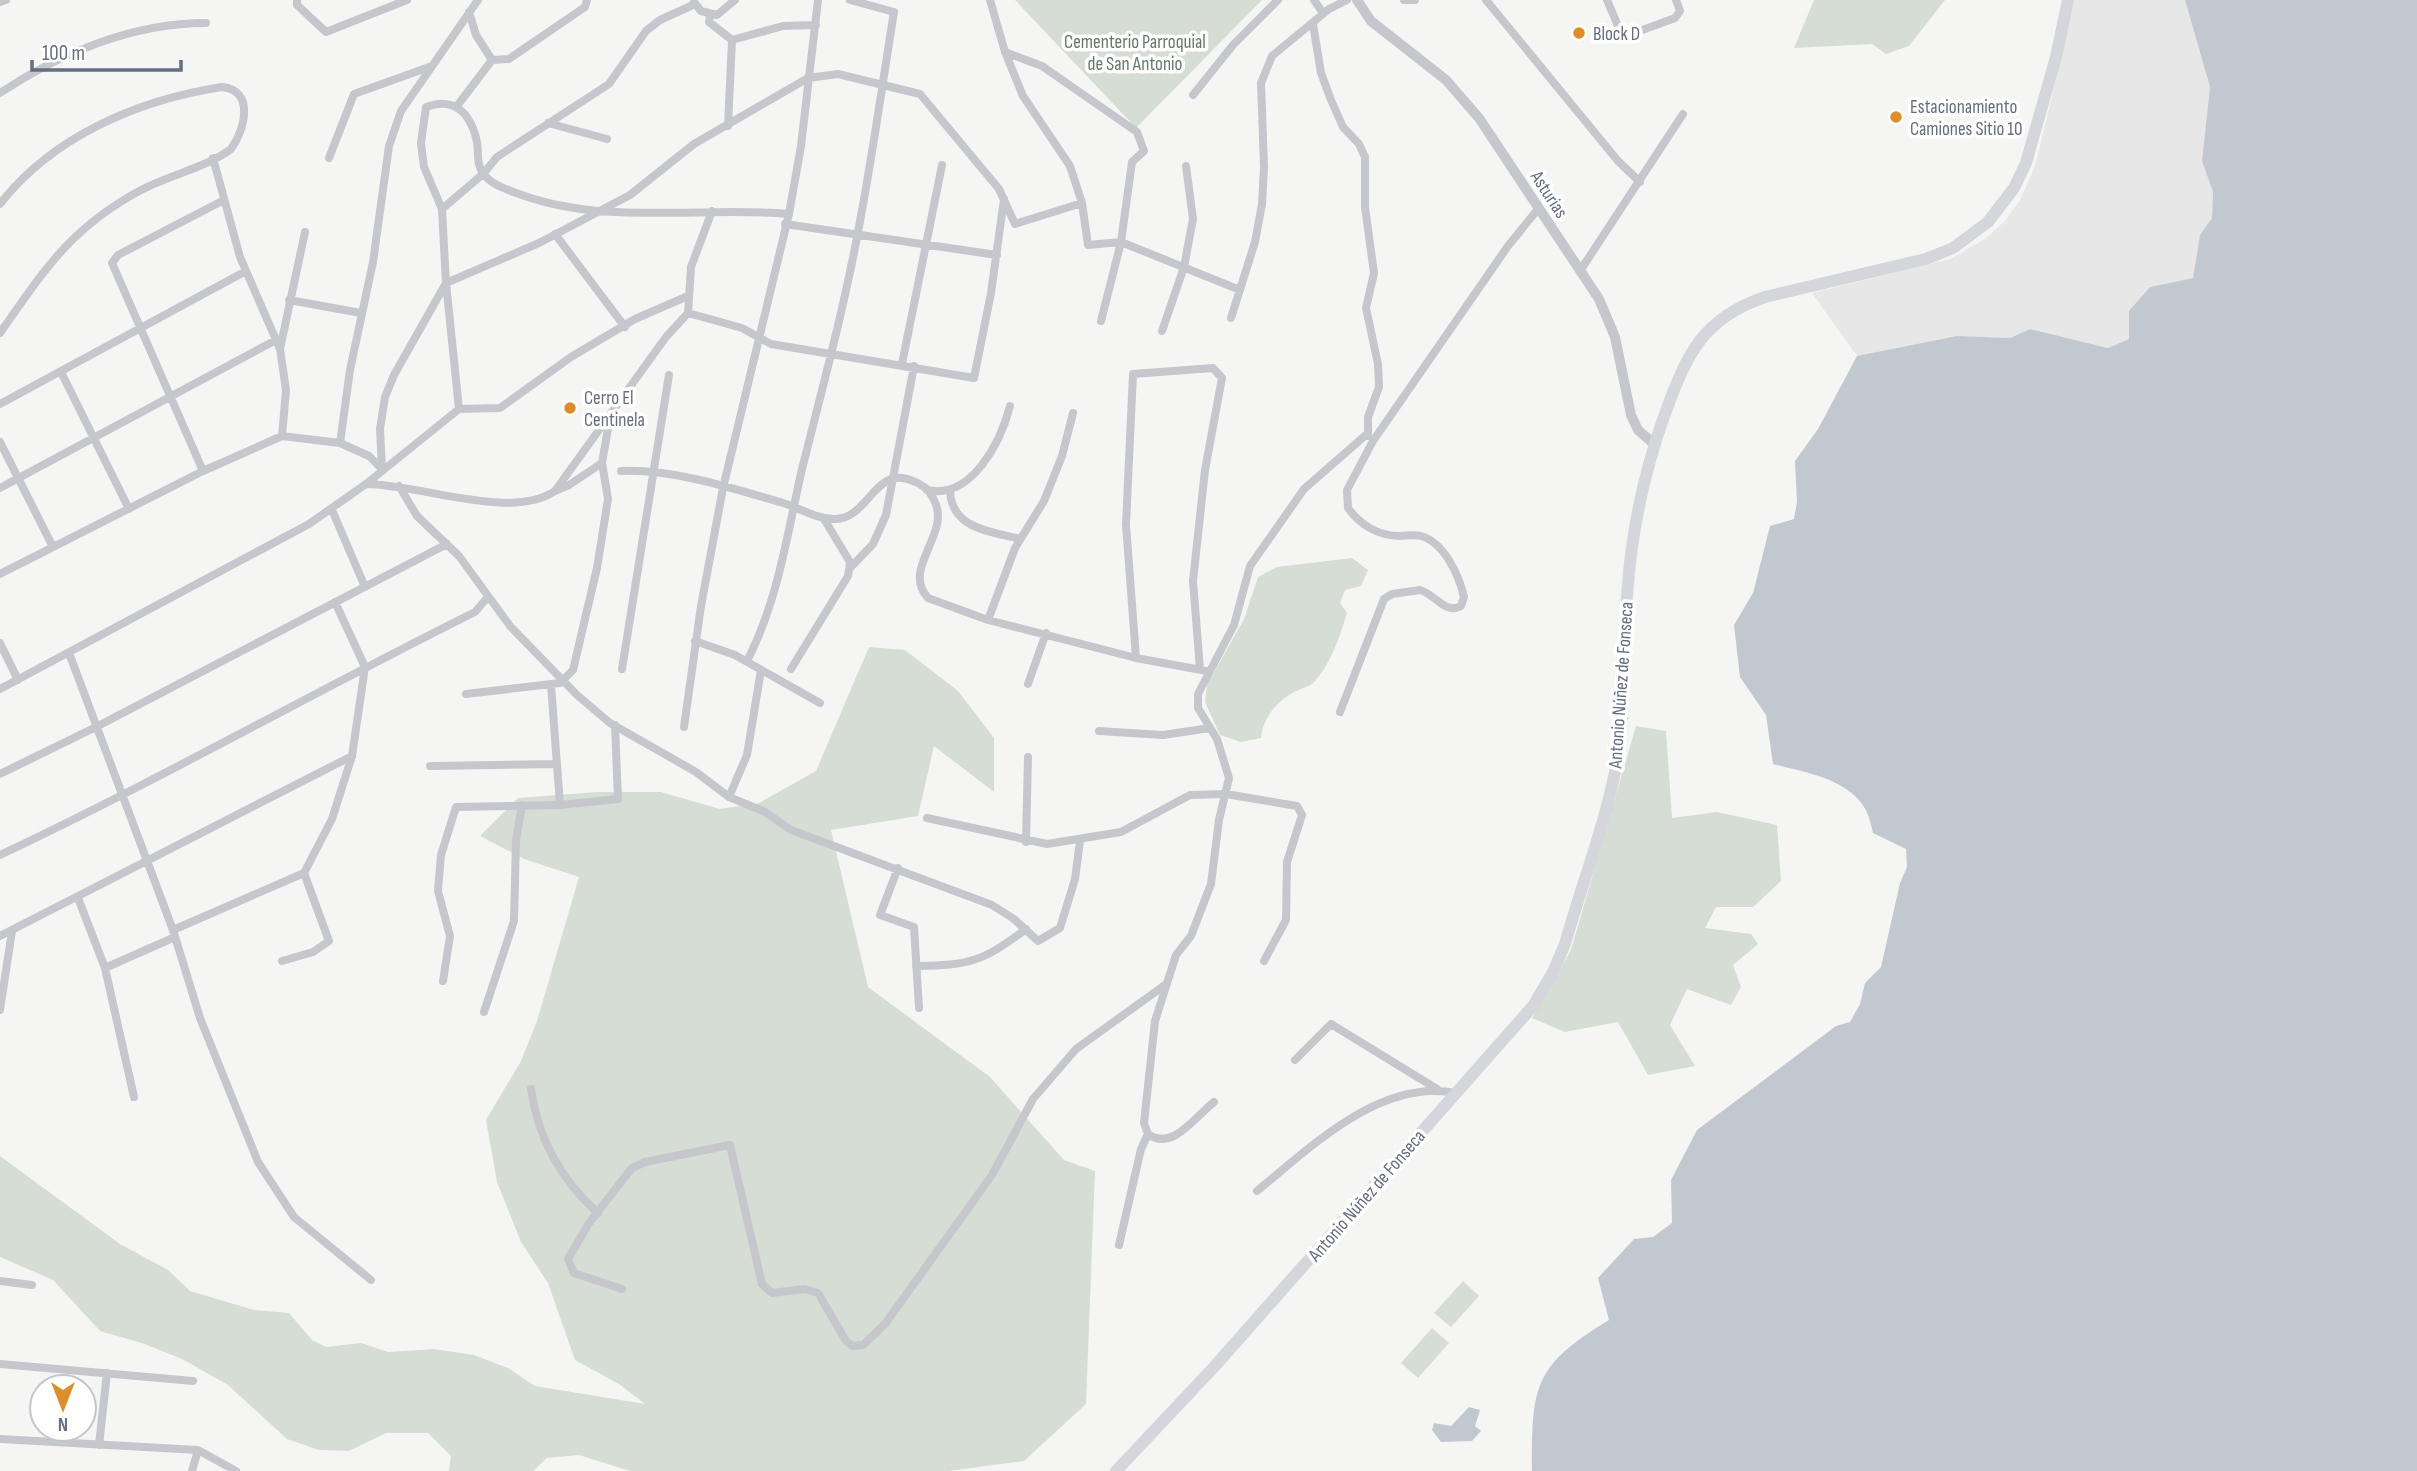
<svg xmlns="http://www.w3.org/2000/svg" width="2417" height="1471" viewBox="0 0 2417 1471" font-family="'Sofia Sans Condensed',sans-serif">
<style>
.built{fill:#e6e7e6}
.green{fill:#d5ddd4}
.water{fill:#c2c8d0}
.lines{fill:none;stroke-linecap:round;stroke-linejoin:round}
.minor{stroke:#c6c7cc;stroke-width:8}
.tertiary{stroke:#c6c7cc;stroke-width:10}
.primary{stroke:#d4d6dc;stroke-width:12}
.poi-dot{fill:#e08c29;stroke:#fff;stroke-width:2.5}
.labels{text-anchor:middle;stroke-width:7;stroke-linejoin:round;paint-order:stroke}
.poi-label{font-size:19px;fill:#656d83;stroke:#fff;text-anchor:start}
.park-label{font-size:19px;fill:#647a67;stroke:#fff}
.street-label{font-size:19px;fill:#656d83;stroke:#fff}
</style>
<rect width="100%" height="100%" fill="#f5f6f3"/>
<path class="built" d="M2071,0H2185L2210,87L2202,161L2213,192L2212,218L2200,236L2193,278L2150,287L2130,330L2129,339L2108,348L2030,329L2010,338L1957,336L1857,356L1812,293L1950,259L1985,239L2005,221L2020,200L2035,166L2057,76Z"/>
<path class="green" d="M1015,0H1262L1136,128Z
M1814,0H1945L1909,46L1886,54L1872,44L1794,48Z
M1352,558L1368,570L1361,586L1345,590L1340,603L1347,613C1340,636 1331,664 1314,682C1309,687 1300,689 1294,692C1276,702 1263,718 1261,738L1241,742L1220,735L1205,702L1207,685L1244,619L1258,577L1277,567Z
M869,647L905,650L958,691L994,738V792L934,746L918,816L831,830L868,987L990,1077L1064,1160L1095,1171L1086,1404L1024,1461L949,1471H630L579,1455L547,1458L533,1471H449L451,1456L428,1433H386L349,1451L319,1450L287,1439L228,1385L182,1359L142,1343L100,1331L53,1280L0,1257V1156L120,1244L168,1270L190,1291L254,1310L289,1313L312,1340L326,1347L361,1343L388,1352L434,1349L474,1355L508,1368L535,1386L645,1404L619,1384L575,1360L548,1283L521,1242L497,1182L486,1120L521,1061L537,1021L579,877L524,859L480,836L518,798L598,792H661L720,809L759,803L816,771Z
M1636,726L1666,731L1672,818L1717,812L1777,825L1781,881L1753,907H1716L1705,928L1751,934L1758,944L1733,965L1741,987L1731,1005L1687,989L1670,1025L1695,1066L1648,1075L1618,1022L1565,1032L1532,1018L1571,950Z
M1463,1281L1479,1296L1451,1327L1434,1313Z
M1432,1328L1449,1343L1418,1378L1401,1363Z"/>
<path class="water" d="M2185,0H2417V1471H1532C1532,1386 1533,1366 1609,1320L1598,1278L1634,1239L1653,1237L1672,1223L1671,1180L1697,1130L1836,1026L1850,1022L1860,1004L1865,983L1881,967L1900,883L1907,867L1906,849L1873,833C1871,825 1869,814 1864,807C1846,778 1803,772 1773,764L1766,715L1740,677L1734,625L1753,593L1770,526L1794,519L1797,502L1795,461L1818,429L1857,356L1957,336L2010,338L2030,329L2108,348L2129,339V311L2150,287L2193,278L2200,235L2212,218L2213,192L2202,161L2210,87Z
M1469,1407L1480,1410L1475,1426L1481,1431L1472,1441L1441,1442L1432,1430L1434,1423L1451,1426Z"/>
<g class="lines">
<path class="minor" d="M297,0V5L326,32L407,0
M990,0L1005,52L1023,96L1070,166L1082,203L1088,245L1121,242L1240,290
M1314,0L1323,13
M1404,0H1415
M1486,0L1618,161L1640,182
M1607,0L1621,33L1626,36L1675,18L1680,11L1676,0
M0,2L6,0
M694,2L701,11L717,15L735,0
M469,12L476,35L492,60
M710,15L709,22L732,40L783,26L816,25
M1313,24L1321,73L1331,100L1343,127L1359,144L1365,157V207L1374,273L1366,308L1378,364L1379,387L1368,417V436
M1005,52L1042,66L1137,132L1144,151L1132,162L1121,242L1101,321
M0,93C60,53 133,23 206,23
M1193,95L1233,45L1278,0
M457,106L492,60L509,59L585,7L587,0
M548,123L607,139
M728,126L732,40
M213,158L240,257L280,349L286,390L282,436
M329,158L354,94L432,66
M0,204C53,136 138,100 222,87C255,90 245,130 231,149C207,167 170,175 143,189C71,227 45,269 0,333
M442,209L483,174L497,157L609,84L646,31L660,20L695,4
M785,224L997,255
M555,234L625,327
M1580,271L1683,114
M289,300L361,313
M688,313L742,328L771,344L974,378L991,293L1004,199
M1231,318L1255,242L1262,204L1264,167L1261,83L1272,56L1329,9L1347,0
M1162,331L1184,267L1193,219L1186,166
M280,349L305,232
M902,364L942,165
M61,372L129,509
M0,404L246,271
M459,409L446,283L539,243L630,195L694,144L808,78L838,74L920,94L999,189L1015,224L1082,203
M0,442L53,547
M340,443L350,370L373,262L389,146L401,111L478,0
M382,469L380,429L385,397L394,375L446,283L442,209L424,167L421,143L426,107C455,96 471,114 477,142C479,153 476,164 483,173C491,185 506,189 519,194C605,226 699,206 789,214
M203,471L112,263L118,255L224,200
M621,471C674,469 732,488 783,503C800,508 816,519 834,519C869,520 874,464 913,481C922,484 929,490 933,498C954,533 900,567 928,598L988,620L1136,658L1207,671
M366,484C419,484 511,521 555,491L666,337L688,313L691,267L712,211
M399,486L417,516L459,556L510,626L577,695L610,723L696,772L729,797L765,812L791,830L992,905L1014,919L1038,941L1060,928L1075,879L1080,841
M0,488L276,340
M927,490C972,500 1001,441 1010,406
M950,490C951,529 990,531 1020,539
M555,491L569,485L602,463L610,417
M332,510L365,587
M850,568L873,544L886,515L914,366
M0,574L203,471L282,436L340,443L369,456L382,469
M988,620L1015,548L1044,501L1062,456L1073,413
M695,641L735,655L820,703
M0,643L18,680
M69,653L173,930L200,1018L258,1162L294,1217L371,1280
M1136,658L1126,524L1133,374L1213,368L1222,378L1205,470L1193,581L1200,669
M747,661C778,601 787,535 802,469C822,390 843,312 858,232C872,159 882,86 894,12L850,0
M622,669L669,375
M791,669L848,576L850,562L824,519
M1028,684L1046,633
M551,685L560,805
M0,689L309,524L366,484L459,409L500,408L571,357L635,319L688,296
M466,694L560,683L573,670L597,568L608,499L602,463
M1340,712L1384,599L1392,594L1420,590C1435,594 1445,615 1461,606L1464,597C1459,576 1445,543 1421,536C1414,534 1407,536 1399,536C1379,536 1360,525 1348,508L1347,490L1373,441L1508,246L1538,209
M684,727L701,606L723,488L789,214L801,146L818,0
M1099,731L1163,735L1210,728
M430,766L557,764
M0,774L96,727L447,544
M729,797L747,755L761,670
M927,818L1047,844L1121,832L1190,795L1226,794L1297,806L1302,815L1287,862L1286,920L1264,961
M1026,842L1028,757
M0,855C161,779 316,691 475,612L487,598
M898,868L880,915L914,927L919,1008
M78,898L105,968L134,1097
M173,930L304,873L332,819L352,756L365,667L335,602
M0,936L352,756
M282,961L313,952L329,941L304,873
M916,966C970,965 982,962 1026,929
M105,968L175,937
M443,981L450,936L438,891L441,855L456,807L560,805L618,799L615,725
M0,1010L12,931
M484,1012L514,921L516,840L522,805
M1295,1060L1331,1024L1437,1089
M531,1089C538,1139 560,1179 598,1213
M1214,1102C1196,1116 1172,1152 1148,1134L1144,1123L1155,1021L1176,955L1191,936L1211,884L1219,820L1229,778L1217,739L1198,708V694L1234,625L1250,566L1304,489L1367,434
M1257,1191C1311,1147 1380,1078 1456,1093
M1119,1245L1141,1149L1148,1134
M0,1281L32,1285
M622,1289L574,1273L568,1259L589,1223L632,1168L645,1162L730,1145L762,1284L772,1293L805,1289L818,1293L846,1341L853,1346L863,1345L885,1324L992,1175L1033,1099L1076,1049L1165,985
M0,1364L193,1381
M0,1439L198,1450L236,1471
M99,1445L107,1373
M192,1471L198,1450"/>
<path class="tertiary" d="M1357,0L1371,21L1446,80L1479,118L1599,299L1615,337L1631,415L1638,430L1654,444"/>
<path class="primary" d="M1116,1471L1214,1367L1533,1006L1553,972L1565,944C1583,880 1609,815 1619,750C1626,700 1624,648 1627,597C1631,533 1644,471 1666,411C1687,354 1703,318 1765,297L1926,259L1953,248L1988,222L2014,188L2026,163L2056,57L2068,0"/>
</g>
<g class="poi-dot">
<circle cx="1579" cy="33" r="7"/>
<circle cx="1896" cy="117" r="7"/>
<circle cx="570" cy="408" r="7"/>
</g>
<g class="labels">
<g class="poi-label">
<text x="1593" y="40">Block D</text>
<text x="1910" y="113">Estacionamiento<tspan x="1910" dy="22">Camiones Sitio 10</tspan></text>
<text x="584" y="404">Cerro El<tspan x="584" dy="22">Centinela</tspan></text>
</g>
<g class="park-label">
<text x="1135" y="48">Cementerio Parroquial<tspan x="1135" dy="22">de San Antonio</tspan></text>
</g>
<g class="street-label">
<text transform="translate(1550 194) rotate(57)" y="7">Asturias</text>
<text transform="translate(1620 685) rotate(-86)" y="7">Antonio Núñez de Fonseca</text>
<text transform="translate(1366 1195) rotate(-49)" y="7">Antonio Núñez de Fonseca</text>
</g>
</g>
<g transform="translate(63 1408) rotate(180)"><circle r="33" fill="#ffffff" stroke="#c1c5cd" stroke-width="2"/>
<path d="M0-5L12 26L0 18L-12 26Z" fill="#e08c29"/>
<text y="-10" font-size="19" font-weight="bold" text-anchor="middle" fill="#656d83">N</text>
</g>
<path d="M32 60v10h149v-10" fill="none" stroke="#656d83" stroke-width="3.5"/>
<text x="42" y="60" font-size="21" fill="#656d83" stroke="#ffffff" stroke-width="5" paint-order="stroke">100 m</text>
</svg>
